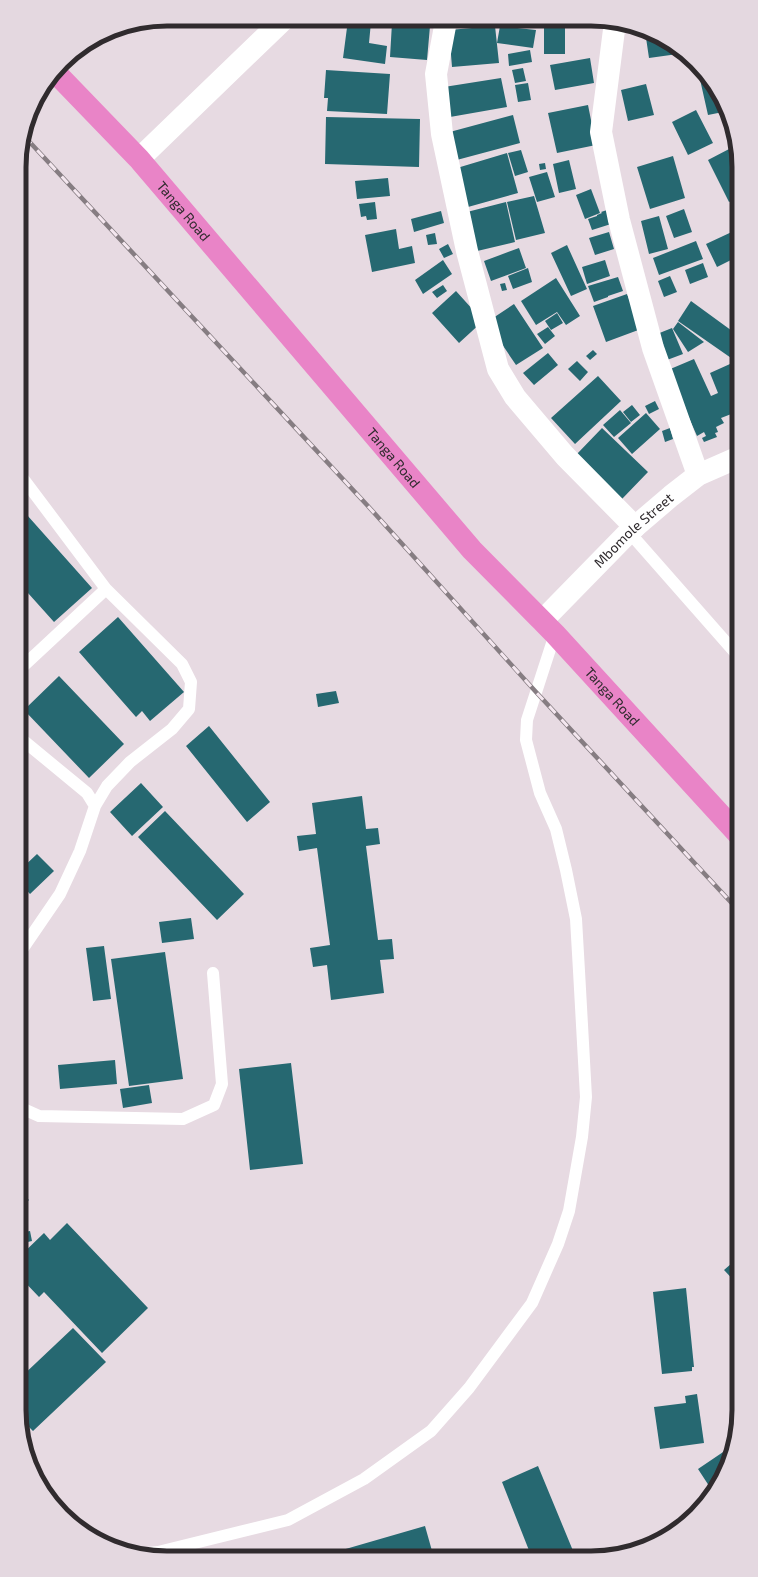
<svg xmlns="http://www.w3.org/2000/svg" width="758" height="1577" viewBox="0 0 758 1577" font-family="'Exo 2',sans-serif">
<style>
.building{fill:#266871}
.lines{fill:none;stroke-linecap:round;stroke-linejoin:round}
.lane{stroke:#fff;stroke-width:12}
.street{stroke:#fff;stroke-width:22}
.highway{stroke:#e984c7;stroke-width:22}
.rail-casing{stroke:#867d82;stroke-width:4.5}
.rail{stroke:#f4e7ef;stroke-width:3;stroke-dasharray:9;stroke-linecap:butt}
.labels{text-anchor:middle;stroke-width:4;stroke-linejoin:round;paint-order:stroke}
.street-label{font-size:14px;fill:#302b2e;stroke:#f4e7ef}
.rim{fill:none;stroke:#302b2e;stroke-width:5}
</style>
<rect width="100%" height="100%" fill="#e7dae2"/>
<path class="building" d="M348,20L371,22L369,43L387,46L385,64L343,58Z
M516,21H534V27L515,25Z
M392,23L430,26L427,60L390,57Z
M544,25H565V54H544Z
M495,26L499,63L452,67L449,30Z
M500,26L536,30L533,48L497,43Z
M645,31L656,34L685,53L649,58Z
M530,50L532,62L509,66L508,54Z
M590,58L594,83L555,90L550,65Z
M523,68L526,81L515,83L512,70Z
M326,70L390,74L387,114L327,111L328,98H324Z
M704,73L714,85L719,95L723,112L708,115L699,75Z
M501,78L507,107L450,117L444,87Z
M528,83L531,100L518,102L515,85Z
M646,84L654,115L628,121L621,90Z
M588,105L596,145L557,153L548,113Z
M696,110L713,143L688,155L672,122Z
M728,114L731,120L733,132H732Z
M513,115L520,143L453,161L446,133Z
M326,117L420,119L419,167L325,164Z
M731,148L738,162L739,167V197L729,202L708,160Z
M521,150L528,172L515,176L508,153Z
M507,153L518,193L468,207L457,168Z
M673,156L685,198L650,209L637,167Z
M569,160L576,189L559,193L553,164Z
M545,163L546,169L540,170L539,164Z
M547,172L555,197L537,202L529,177Z
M388,178L390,196L357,199L355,181Z
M591,189L600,213L585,219L576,195Z
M534,196L545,233L516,240L507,202Z
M375,202L377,219L367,220L366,216L361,217L359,204Z
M506,202L515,242L473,252L467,212Z
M684,209L692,232L674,238L666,216Z
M607,210L611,224L592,230L588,219L597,216V215L602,213L601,212Z
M441,211L444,223L414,232L411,219Z
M659,216L668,249L649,254L641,221Z
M396,229L399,249L412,246L415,263L372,272L365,235Z
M736,230L739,237V256L717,267L706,244Z
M609,232L614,249L595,255L589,238Z
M435,233L437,244L428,245L426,235Z
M696,241L703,259L659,275L653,258Z
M448,244L453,254L444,258L439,249Z
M567,245L587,289L571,296L551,253Z
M519,248L526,268L491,281L484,261Z
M443,260L452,274L423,294L415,280Z
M605,260L610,276L587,284L582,267Z
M703,263L708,277L690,284L685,270Z
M528,268L532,282L513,289L508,276Z
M670,276L677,292L664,297L658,281Z
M618,277L623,291L608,296V297L594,302L588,286Z
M556,278L580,316L566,325L557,312L536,325L521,301Z
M505,283L507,290L502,291L500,284Z
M443,285L447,291L437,298L432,292Z
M456,291L483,321L459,343L432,313Z
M627,294L641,329L606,342L593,306Z
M691,301L739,336V353L734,360L678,321Z
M514,304L543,348L516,365L487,322Z
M557,313L563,323L551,330L545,321Z
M678,322L704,342L688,352L673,329Z
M548,327L555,336L545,344L537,334Z
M672,328L683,354L667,360L657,334Z
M593,350L597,354L590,360L586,356Z
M548,353L558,365L534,385L523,373Z
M694,359L711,396L718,393L710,373L730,364L739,385V411L721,418L724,423L716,427L718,432L715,433L717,437L704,442L702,438L706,436L704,432L697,436L668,370Z
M577,361L588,372L580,381L568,369Z
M598,376L621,401L575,444L551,418Z
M655,401L659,409L649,414L645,406Z
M632,405L640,415L631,422L623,412Z
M620,410L631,423L614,437L603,425Z
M646,413L660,429L632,454L618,438Z
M602,428L648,472L622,499L576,455Z
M670,428L673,439L665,442L662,431Z
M19,506L92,588L54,622L19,583Z
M118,617L184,692L150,721L142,711L136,717L79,652Z
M19,634L28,643L19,651Z
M59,676L124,744L89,778L24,710Z
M336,691L339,703L318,707L316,694Z
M209,726L270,802L247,822L186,746Z
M141,783L163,807L132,836L110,812Z
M362,796L366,829L378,828L380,844L366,846L378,940L392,939L394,959L380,960L384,993L331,1000L327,965L313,967L310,948L330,945L317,848L299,851L297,836L316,834L312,803Z
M165,811L244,894L217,920L138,837Z
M19,839L27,847L19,854Z
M37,854L54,871L30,894L19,882V871Z
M191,918L194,939L162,943L159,922Z
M104,946L111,999L93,1001L86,948Z
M165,952L183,1079L129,1086L111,959Z
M115,1060L117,1084L60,1089L58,1065Z
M291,1063L303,1164L250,1170L239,1069Z
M149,1085L152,1103L123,1108L120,1089Z
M19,1186L23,1189L20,1191L29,1200L19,1209Z
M739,1203V1215L733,1209Z
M67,1223L148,1308L102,1353L44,1292L39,1297L19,1276V1257L44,1233L50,1240Z
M30,1231L32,1241L19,1244V1233Z
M739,1257V1286L724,1270Z
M686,1288L694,1367H692V1371L662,1374L653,1292Z
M73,1328L106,1362L33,1431L20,1418L19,1379Z
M697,1394L704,1443L660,1449L654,1407L686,1403L685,1396Z
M732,1446L728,1466L713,1492L698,1469Z
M538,1466L576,1558H532L502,1482Z
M425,1526L434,1558L318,1557Z"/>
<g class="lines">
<path class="lane" d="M629,532L739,657
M19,670L106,589
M19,737L87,793L95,806
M19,954L60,894L80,851L95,806L107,786L130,762L172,729L189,709L191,682L182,664L106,589L19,473
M19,1107L39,1116L183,1119L214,1105L222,1084L213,973
M737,1316L739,1319
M138,1554L158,1552L288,1520L364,1479L431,1431L469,1388L532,1303L558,1244L569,1211L582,1137L586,1097L579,971L576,919L566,870L556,829L540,793L526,740L527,720L555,634"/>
<g class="street">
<path d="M446,21L436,74L442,134L467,251L498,369L515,397L565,456L635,527"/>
<path d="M615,22L601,132L619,220L653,348L698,475"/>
<path d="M139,159L283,20"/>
<path id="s1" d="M542,621L629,532L671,496L698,475L739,457"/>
</g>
<path class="highway" id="s2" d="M56,73L139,159L472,550L555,634L739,835"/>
<defs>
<path id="rail" d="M25,137L367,505L536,692L739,911"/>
</defs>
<use href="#rail" class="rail-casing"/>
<use href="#rail" class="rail"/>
</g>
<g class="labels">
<g class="street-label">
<text dy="5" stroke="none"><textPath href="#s2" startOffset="188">Tanga Road</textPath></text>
<text dy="5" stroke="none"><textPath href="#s2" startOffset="512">Tanga Road</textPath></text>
<text dy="5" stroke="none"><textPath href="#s1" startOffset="129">Mbomole Street</textPath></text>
<text dy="5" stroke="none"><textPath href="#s2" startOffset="836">Tanga Road</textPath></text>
</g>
</g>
<path d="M0 0H758V1577H0ZM167 26H591A141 141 0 0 1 732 167V1410A141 141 0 0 1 591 1551H167A141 141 0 0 1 26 1410V167A141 141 0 0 1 167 26Z" fill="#e4d8e0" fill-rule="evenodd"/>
<path class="rim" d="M167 26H591A141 141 0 0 1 732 167V1410A141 141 0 0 1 591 1551H167A141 141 0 0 1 26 1410V167A141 141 0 0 1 167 26Z"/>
</svg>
